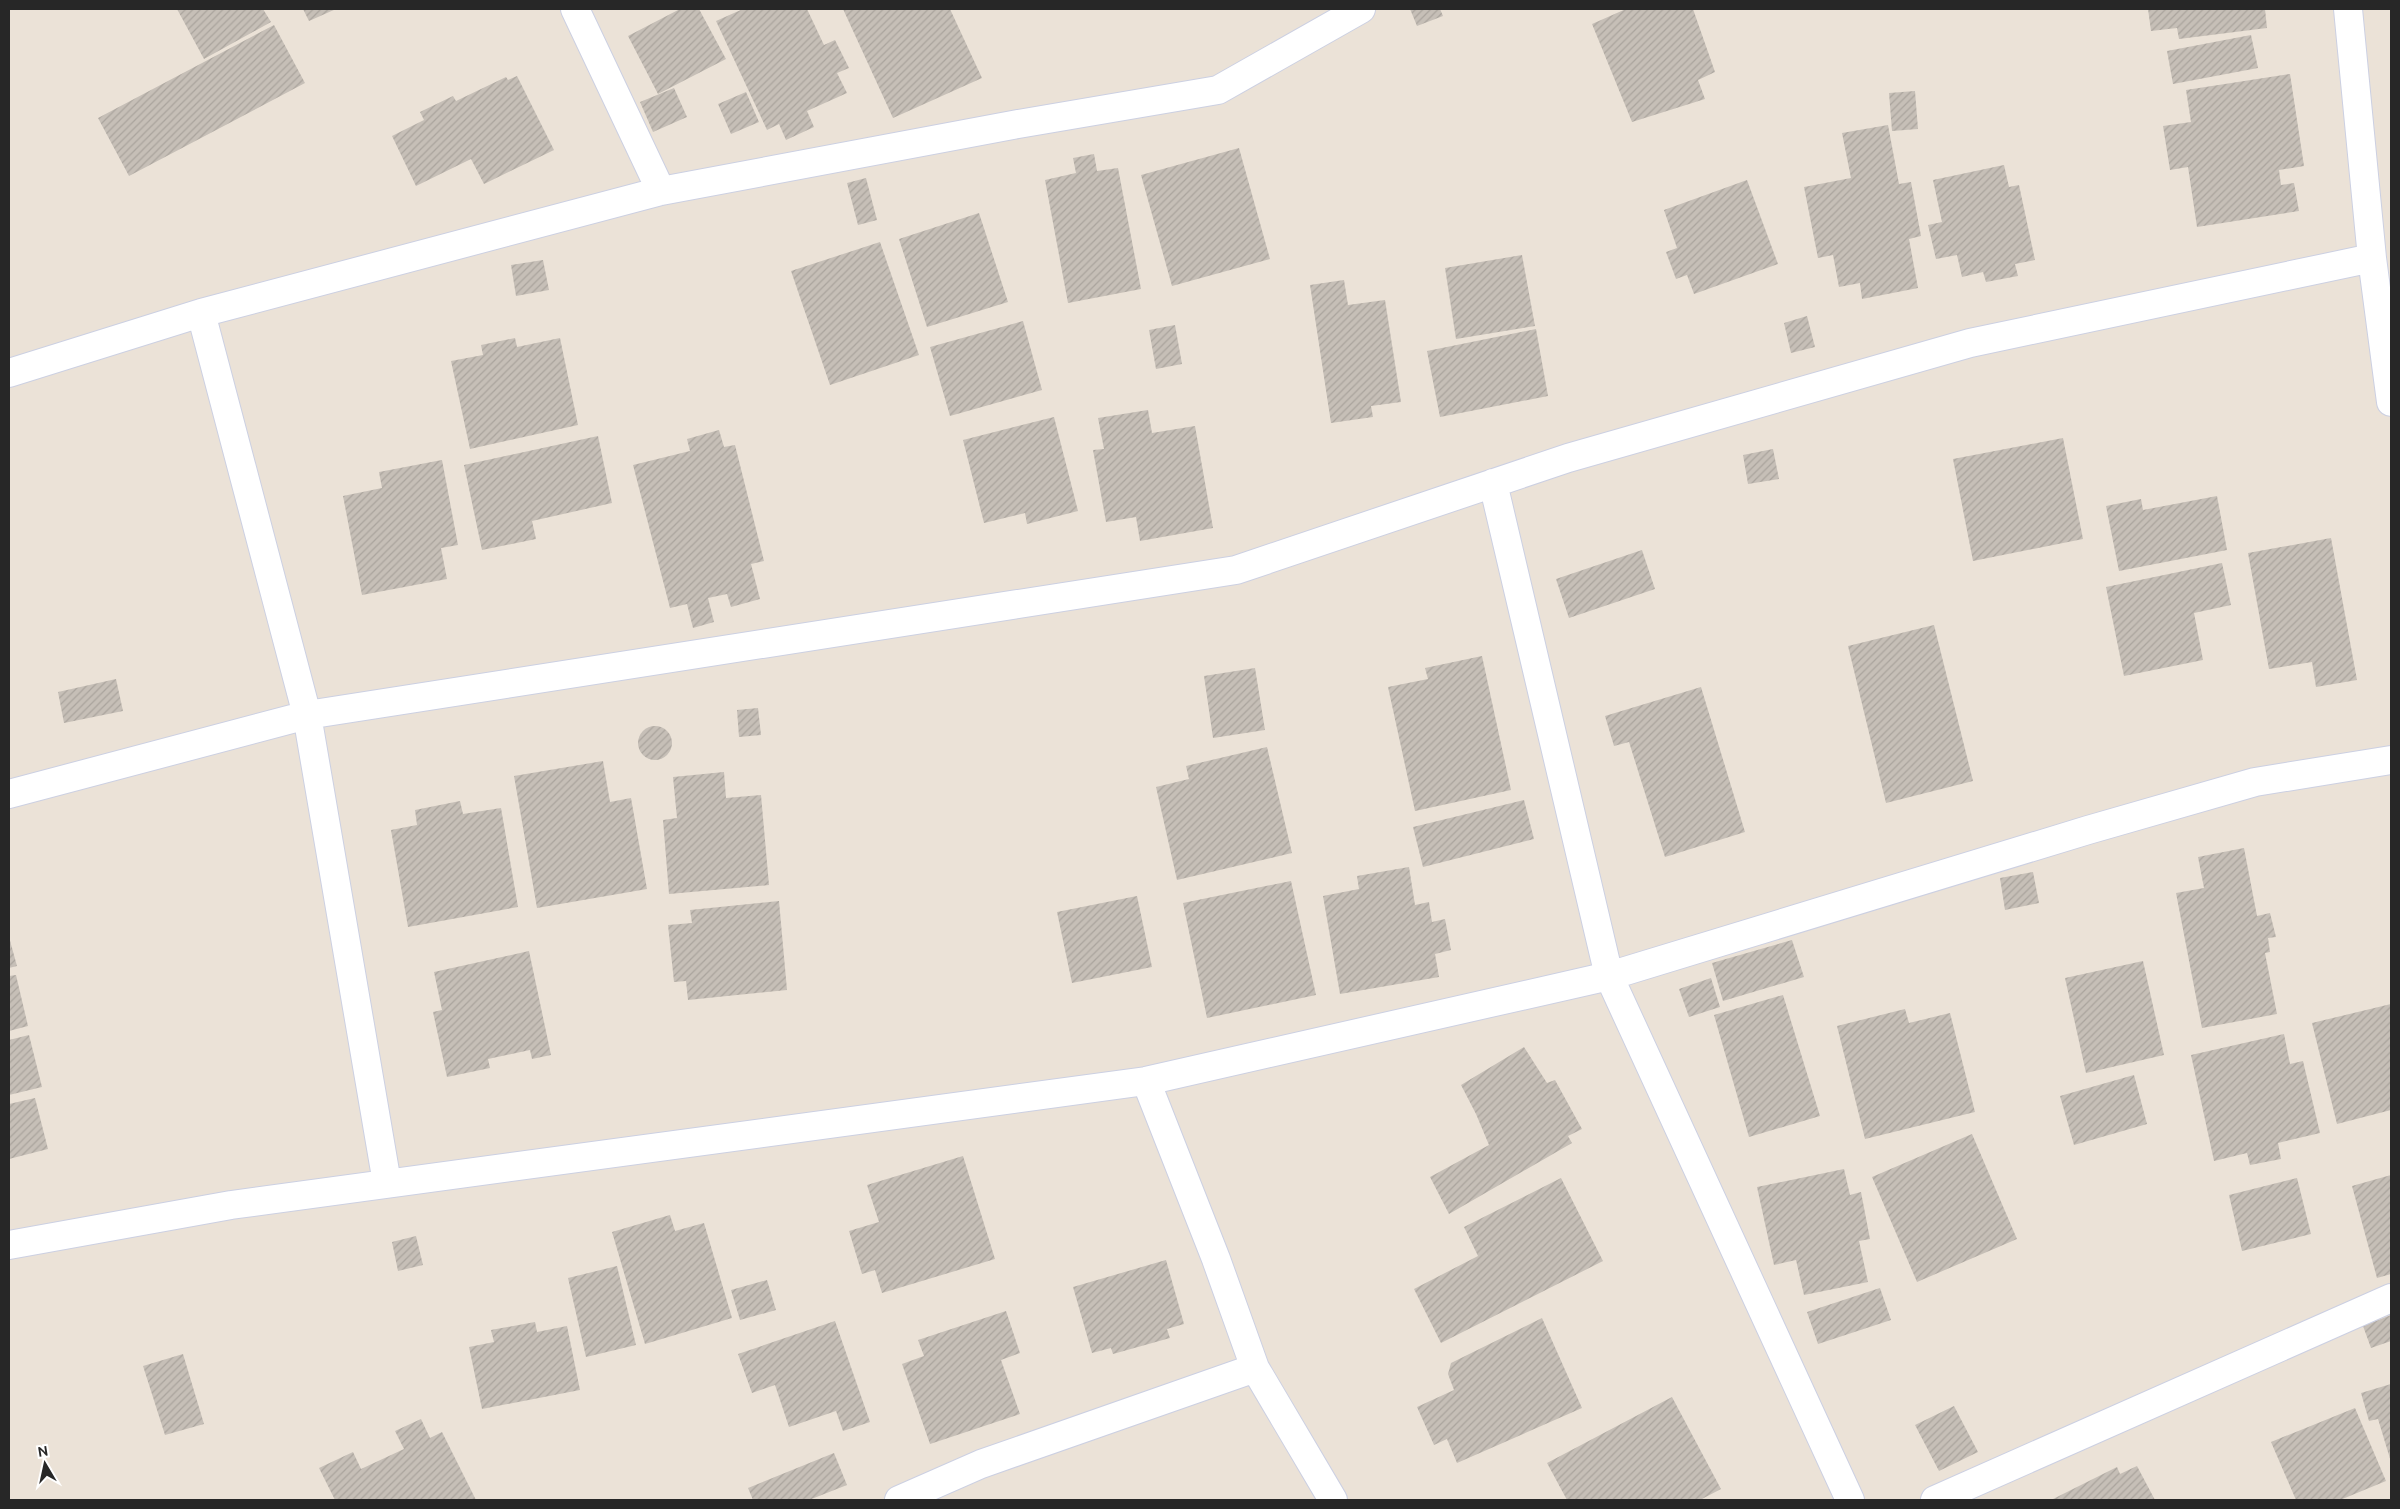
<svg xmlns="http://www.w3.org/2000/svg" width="2400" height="1509" viewBox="0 0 2400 1509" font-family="Ubuntu,sans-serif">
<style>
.building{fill:url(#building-hatch)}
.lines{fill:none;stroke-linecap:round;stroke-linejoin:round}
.street-casing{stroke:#ccd0e2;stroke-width:30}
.street{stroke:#fff;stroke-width:28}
</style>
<defs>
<pattern id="building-hatch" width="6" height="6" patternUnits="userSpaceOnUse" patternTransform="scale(1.25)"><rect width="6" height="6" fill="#c6bfb7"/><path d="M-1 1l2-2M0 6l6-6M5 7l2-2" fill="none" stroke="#aaa49d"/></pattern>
</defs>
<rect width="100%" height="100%" fill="#ebe2d7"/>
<path class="building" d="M177,9H263L271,22L204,59Z
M303,9H336L309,21Z
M680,9H699L726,59L658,94L628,36Z
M743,9H807L824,45L835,40L849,68L837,73L847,93L807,111L814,127L786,140L779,124L767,130L716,21Z
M843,9H950L982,78L893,118Z
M1410,9H1440L1443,16L1417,26Z
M1626,9H1693L1715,72L1698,80L1705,99L1632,122L1592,24Z
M2148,9H2265L2267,28L2179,39L2177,28L2151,31Z
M274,25L305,83L129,176L98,118Z
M2251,35L2258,68L2173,84L2167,51Z
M2290,74L2304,166L2279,170L2281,185L2294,183L2299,211L2197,227L2188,167L2170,170L2163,126L2191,122L2186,90Z
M517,76L554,150L484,184L471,159L416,186L392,136L424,120L420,112L453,96L456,101L506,77L508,80Z
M674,88L687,117L653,132L640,102Z
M1915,91L1918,129L1892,131L1889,93Z
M746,92L759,122L731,134L718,104Z
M1888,125L1899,184L1911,182L1921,236L1909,239L1918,288L1862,299L1860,283L1839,287L1833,255L1818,258L1804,187L1851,178L1842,133Z
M1239,148L1270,259L1172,286L1141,175Z
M1094,154L1097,171L1118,168L1141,289L1068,303L1045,180L1076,173L1073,158Z
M2004,165L2009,187L2019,185L2035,260L2015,264L2018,276L1986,282L1983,272L1962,277L1957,255L1936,259L1928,225L1942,222L1933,180Z
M866,178L877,220L858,225L847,183Z
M1747,180L1778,264L1694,294L1687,275L1676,279L1666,252L1677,248L1664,210Z
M979,213L1008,302L927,327L899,239Z
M880,242L919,355L830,385L791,271Z
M1522,255L1535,326L1456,339L1445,268Z
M543,260L549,290L516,296L511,265Z
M1344,280L1348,305L1385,300L1401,402L1371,406L1373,417L1331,423L1310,285Z
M1807,316L1815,347L1791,353L1784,323Z
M1023,321L1042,390L950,416L930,347Z
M1175,325L1182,364L1156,369L1149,330Z
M1536,329L1548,396L1440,417L1427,351Z
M515,338L517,347L560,338L578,425L470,449L451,361L483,355L481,345Z
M1148,410L1152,433L1195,426L1213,528L1140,541L1136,517L1106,522L1093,450L1104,449L1098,418Z
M1054,417L1078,511L1027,524L1025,513L984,523L963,440Z
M719,430L724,447L735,445L764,561L751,564L760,599L731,607L727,594L708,598L714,622L693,628L687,604L670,608L633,465L690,451L687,439Z
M598,436L612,503L532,521L536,539L482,550L464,465Z
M2063,438L2083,539L1973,561L1953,459Z
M1773,449L1779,479L1748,484L1743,455Z
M442,460L458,545L441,548L447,579L362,595L343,496L382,488L379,472Z
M2217,496L2227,550L2119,571L2106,506L2141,499L2143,510Z
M2331,538L2357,680L2316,687L2312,662L2269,669L2248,553Z
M1642,550L1655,589L1569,618L1556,579Z
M2222,563L2231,605L2194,613L2203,660L2124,676L2106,587Z
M1934,625L1973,781L1886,803L1848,646Z
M1482,656L1511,790L1415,811L1388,687L1428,679L1425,668Z
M1255,668L1265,730L1213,738L1204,676Z
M116,679L123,711L64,723L58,692Z
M1701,687L1745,832L1665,857L1629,742L1614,746L1605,716Z
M758,708L761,735L739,737L737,710Z
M638 743a17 17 0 1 1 34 0a17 17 0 1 1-34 0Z
M1267,747L1292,853L1177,880L1156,787L1189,779L1186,766Z
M603,761L610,802L631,798L647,889L537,908L514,776Z
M724,772L726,798L761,795L769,885L669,894L663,820L677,818L673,777Z
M1524,800L1534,839L1423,867L1413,827Z
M460,801L463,814L501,808L518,907L408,927L391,830L417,825L415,810Z
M2244,848L2257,916L2270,913L2276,937L2268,938L2270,952L2265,953L2277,1014L2202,1028L2176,893L2204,888L2198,857Z
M1409,867L1415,905L1429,902L1432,922L1445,919L1451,950L1435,954L1439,977L1340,994L1323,896L1359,889L1357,876Z
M2033,872L2039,903L2005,910L2000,878Z
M1291,881L1316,995L1207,1018L1183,903Z
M1137,896L1152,967L1072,983L1057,912Z
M779,901L787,990L688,1000L686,981L674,982L668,925L692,923L690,910Z
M9,937L17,966L9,968Z
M1792,940L1804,977L1723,1001L1712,963Z
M529,951L551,1055L532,1059L530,1050L488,1059L490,1068L447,1077L433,1012L442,1010L434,972Z
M2143,961L2164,1055L2086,1073L2065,978Z
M16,975L28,1026L9,1031V976Z
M1711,978L1720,1007L1689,1017L1679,989Z
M1783,995L1820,1116L1749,1137L1714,1015Z
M2391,1004V1110L2337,1124L2312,1023Z
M1905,1009L1909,1023L1950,1013L1975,1112L1865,1139L1837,1026Z
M2284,1034L2290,1064L2303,1061L2320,1133L2278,1143L2281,1159L2250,1165L2247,1153L2214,1161L2191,1055Z
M29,1035L42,1087L9,1095V1040Z
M1524,1047L1547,1083L1555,1080L1582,1129L1568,1136L1572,1143L1449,1214L1430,1177L1489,1145L1476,1114L1461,1085Z
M2134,1075L2147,1124L2074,1145L2060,1096Z
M35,1098L48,1149L9,1159V1104Z
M1972,1134L2017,1239L1917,1282L1872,1177Z
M963,1156L995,1259L882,1293L875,1270L862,1274L849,1231L879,1222L867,1185Z
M1844,1169L1850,1195L1861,1192L1870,1239L1859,1241L1868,1282L1804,1295L1796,1260L1774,1265L1757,1187Z
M2391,1175V1274L2377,1278L2352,1186Z
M1561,1178L1603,1261L1441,1343L1414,1289L1478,1256L1464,1227Z
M2297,1178L2311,1234L2242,1251L2229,1195Z
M670,1215L675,1231L704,1223L732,1318L645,1344L612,1232Z
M416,1236L423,1265L398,1271L392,1242Z
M1166,1260L1184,1324L1167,1329L1170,1338L1113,1354L1111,1348L1092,1353L1073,1287Z
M617,1266L636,1345L586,1357L568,1278Z
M767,1280L776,1310L740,1320L731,1290Z
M1880,1288L1891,1320L1818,1344L1807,1312Z
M1006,1311L1020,1353L1001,1360L1020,1414L930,1444L902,1364L924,1356L918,1340Z
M2391,1315V1341L2371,1348L2363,1326Z
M1542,1318L1582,1408L1457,1463L1447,1439L1434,1445L1417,1407L1454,1390L1448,1374L1451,1363Z
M835,1321L870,1422L843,1431L836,1411L789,1427L775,1385L752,1393L738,1354Z
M535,1322L537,1332L567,1326L580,1390L482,1409L469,1347L494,1342L491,1330Z
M183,1354L204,1424L165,1435L143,1366Z
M2391,1384V1462L2378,1419L2369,1421L2361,1393Z
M1672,1397L1721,1489L1700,1500H1567L1547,1463Z
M1954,1406L1978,1452L1939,1471L1915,1425Z
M2355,1408L2386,1481L2340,1500H2296L2271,1442Z
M421,1419L430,1438L442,1432L476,1500H335L319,1468L353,1452L361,1469L404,1449L395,1431Z
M834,1453L847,1485L809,1500H753L748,1488Z
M2137,1466L2155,1500H2051L2117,1467L2120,1474Z"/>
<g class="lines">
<defs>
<path id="street" d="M575,9L661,191
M2348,9L2372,258L2391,402
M201,313L307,715L387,1183
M9,373L201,313L661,191L1018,124L1218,90L1361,9
M1493,483L1609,976L1850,1500
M9,794L307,715L1236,570L1568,458L1970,343L2372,258
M1146,1081L1216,1259L1255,1368L1333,1500
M9,1245L231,1205L1146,1081L1609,976L2088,830L2255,782L2391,760
M899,1500L981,1464L1255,1368
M1935,1500L2391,1298"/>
</defs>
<use href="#street" class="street-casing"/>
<use href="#street" class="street"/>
</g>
<rect width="2400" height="1509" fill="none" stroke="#272727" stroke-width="20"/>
<g transform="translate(45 1464) rotate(351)" stroke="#ffffff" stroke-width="4" paint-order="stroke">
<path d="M0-4L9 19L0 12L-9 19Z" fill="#272727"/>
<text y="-8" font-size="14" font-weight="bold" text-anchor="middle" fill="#272727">N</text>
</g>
</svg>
